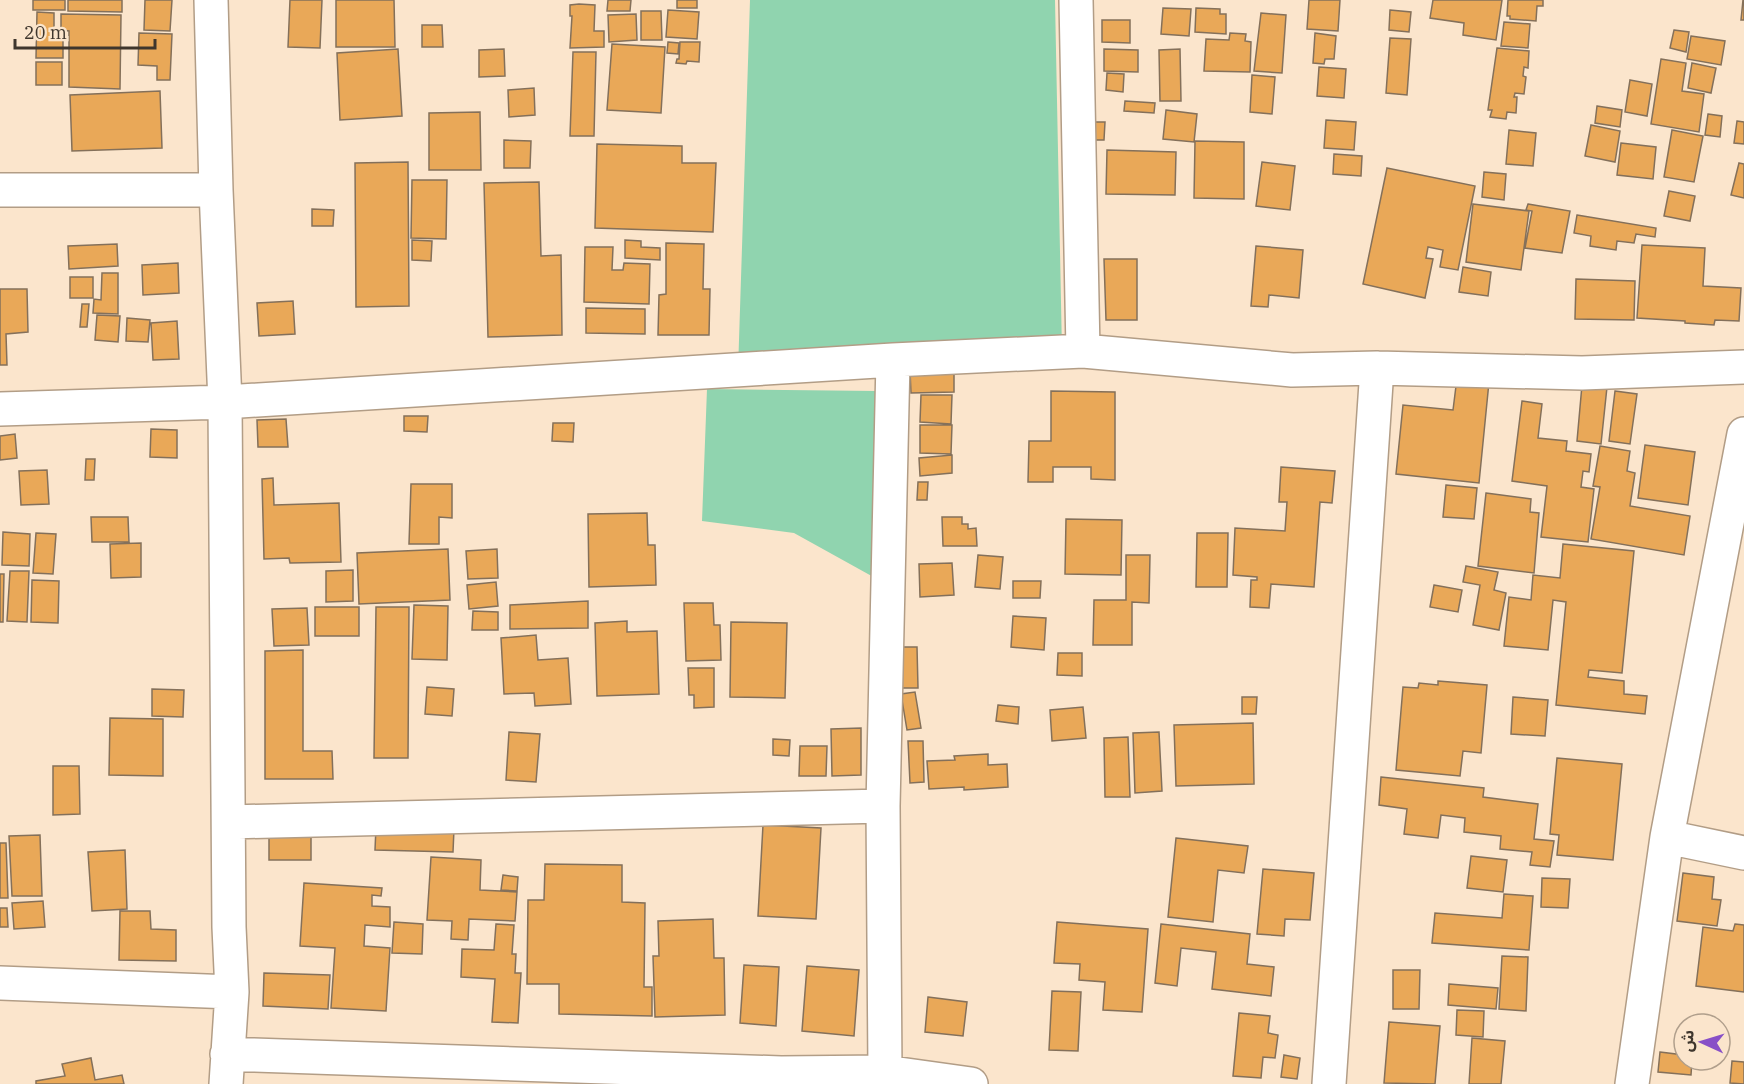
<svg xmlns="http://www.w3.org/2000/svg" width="1744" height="1084" viewBox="0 0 1744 1084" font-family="'IBM Plex Serif','Noto Sans Arabic',serif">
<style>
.green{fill:#90d4af}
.building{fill:#e9a858;stroke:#84705a;stroke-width:1.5}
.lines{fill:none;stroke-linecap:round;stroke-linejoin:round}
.minor-casing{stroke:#b29d86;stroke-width:36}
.minor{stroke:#fff;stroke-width:33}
</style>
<rect width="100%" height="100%" fill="#fbe5cc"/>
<path class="green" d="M750,0H1055L1062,352L738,371Z
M707,389L877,391V579L794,533L702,521Z"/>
<path class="building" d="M33,0H65V10H33Z
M68,0H122V12L68,11Z
M145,0H172L170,31L144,30Z
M290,0H322L320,48L288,47Z
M336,0H394L395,47H336Z
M608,0H631L630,11H607Z
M677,0H697V8H677Z
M1309,0H1340L1338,31L1307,29Z
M1433,0H1502L1496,40L1463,35L1464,23L1430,18Z
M1508,0H1543V6H1537L1536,21L1510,19V16H1507Z
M1743,0H1744V20H1741Z
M579,4L595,5L594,31H604V47L570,48L572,16H570V5Z
M1163,8L1191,9L1189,36L1161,34Z
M1196,8L1220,9V14H1226V34L1195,32Z
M668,10L699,12L697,39L666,37Z
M1390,10L1411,12L1409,32L1389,30Z
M641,11H661L662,40H641Z
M37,12L54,13V34H63V58H36Z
M1261,13L1286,15L1282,73L1254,71Z
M61,14L121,15L120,89L69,87V31L61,30Z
M636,14L637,40L609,42L608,15Z
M1102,20H1130V43L1102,42Z
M1504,22L1530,24L1528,48L1501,46Z
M422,25H442L443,47H422Z
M1674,30L1689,32L1686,52L1670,48Z
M139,33L172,34L170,80H157V66L138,65Z
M1230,33L1246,34L1245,41L1251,42L1250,72L1204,71L1206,39L1229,40Z
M1315,33L1336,36L1334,59H1325L1324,64L1313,63Z
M1691,36L1725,41L1721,65L1687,59Z
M1390,38L1411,39L1407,95L1386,93Z
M668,42L679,43L678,54L667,53Z
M680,42H700L699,62L687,61L686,64L676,63L677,59H679Z
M612,44L665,47L661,113L607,110Z
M1497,48L1529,51L1528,68L1524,67L1523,76L1526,77L1524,94L1515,93L1514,97H1517L1516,113L1507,112L1506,119L1490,117L1492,110H1488Z
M398,49L402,116L340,120L337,53Z
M504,49L505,76L479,77V50Z
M1104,49L1138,50V72L1104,71Z
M1180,49L1181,101H1160L1159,50Z
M573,52H596L594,136H570Z
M1661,59L1686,63L1682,91L1704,94L1699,132L1651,124Z
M36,62H62V85H36Z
M1692,63L1716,68L1711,93L1688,88Z
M1319,67L1346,69L1344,98L1317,96Z
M1107,73L1124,74L1123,92L1106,90Z
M1252,75L1275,77L1272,114L1250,112Z
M1630,80L1652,84L1647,116L1625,112Z
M534,88L535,115L509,117L508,90Z
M160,91L162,148L72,151L70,95Z
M1125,101L1155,103L1154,113L1124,111Z
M1597,106L1622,110L1620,127L1595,123Z
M1166,110L1197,114L1194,142L1163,139Z
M480,112L481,170H429V113Z
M1708,114L1722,116L1720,137L1705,135Z
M1326,120L1356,122L1354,150L1324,148Z
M1737,121L1744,122V144L1734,143Z
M1095,122H1105L1104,140H1095Z
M1591,125L1620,131L1615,162L1585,156Z
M1509,130L1536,133L1533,166L1506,164Z
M1672,130L1703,136L1694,182L1664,177Z
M504,140L531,141L530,168H504Z
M1195,141L1244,142V199L1194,198Z
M1621,143L1656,147L1653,179L1617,175Z
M597,144L682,146V163H716L713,232L595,228Z
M1107,150L1176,152L1175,195L1106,194Z
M1334,154L1362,156L1361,176L1333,174Z
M408,162L409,306L356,307L355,163Z
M1262,162L1295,166L1290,210L1256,206Z
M1739,163L1744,164V198L1731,195Z
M1387,168L1475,186L1458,270L1440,267L1443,250L1428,247L1426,258L1433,259L1425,298L1363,284Z
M1484,172L1506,174L1504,200L1482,197Z
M412,180H447L446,239L411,238Z
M539,182L541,256L561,255L562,335L488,337L484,183Z
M1669,191L1695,196L1690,221L1664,216Z
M1473,204L1529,211L1521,270L1466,262Z
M1528,204L1570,211L1562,253L1525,248L1532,211L1526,210Z
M312,209L334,210L333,226H312Z
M1577,215L1656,228L1655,237L1636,234L1634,243L1617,241L1616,250L1590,246L1591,236L1574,233Z
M412,240L432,241L431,261L412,260Z
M625,240L641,241V247L660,248V260L625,258Z
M666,243L704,244L703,289H710L709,335H658L659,295L666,294Z
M117,244L118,266L69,269L68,246Z
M1642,245L1705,248L1703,286L1741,288L1739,321L1715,320L1714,325L1685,323V321L1637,318Z
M1256,246L1303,250L1299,298L1269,295L1268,307L1251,306Z
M585,247H613L612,270H623L624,263L650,264L649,304L584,302Z
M1104,259H1137V320H1106Z
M178,263L179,293L143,295L142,265Z
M1463,267L1491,272L1488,296L1459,292Z
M102,273H118V314L93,313L94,299L101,300Z
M70,277H93V298H70Z
M1576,279L1635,281L1634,320L1575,319Z
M0,289H27L28,332L6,334L7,365H0Z
M293,301L295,334L259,336L257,303Z
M82,304H89L87,327H80Z
M586,308L645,309V334L586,333Z
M97,315L120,316L118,342L95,340Z
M127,318L150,320L148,342L126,341Z
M177,321L179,359L153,360L151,323Z
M954,369V392L911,393L910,371Z
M1457,378L1489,382L1479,483L1396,474L1403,405L1453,410Z
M1582,385L1607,387L1601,444L1577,441Z
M1051,391L1115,392V480L1091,479V467H1053V482H1028L1029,441H1051Z
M1615,391L1637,394L1630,444L1609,441Z
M921,395H952L951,424L920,422Z
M1522,401L1542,404L1538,438L1567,441L1566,451L1591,454L1589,472L1583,471L1581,487L1594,489L1588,542L1541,537L1547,486L1512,481Z
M404,416H428L427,432L404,431Z
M286,419L288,447H258L257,420Z
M553,423H574L573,442L552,441Z
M920,425H952L951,454L920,453Z
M151,429L177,430V458L150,457Z
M15,434L17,458L0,460V436Z
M1645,445L1695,452L1688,505L1638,498Z
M1600,446L1630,451L1627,471L1635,473L1630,506L1690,516L1684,555L1591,539L1600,487L1593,486Z
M952,455V473L920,476L919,458Z
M86,459H95L94,480H85Z
M1281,467L1335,471L1332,503L1320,502L1314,587L1271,584L1269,608L1250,607L1251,580H1257V577L1233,575L1235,528L1285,531L1287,502H1279Z
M47,470L49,504L21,505L19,471Z
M273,478L274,505L339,503L341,562L290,563L289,558L264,559L262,479Z
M918,482H928L927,500H917Z
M411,484H452V518L439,517V544H409Z
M1446,485L1477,488L1474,519L1443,517Z
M1486,493L1531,499L1530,512L1539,513L1534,573L1478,566Z
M647,513L648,545H655L656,585L589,587L588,514Z
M91,517H128L129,542H92Z
M942,517H962V524H968V529L976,528L977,546H943Z
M1066,519L1122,520L1121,575L1065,574Z
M3,532L30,534L29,566L2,565Z
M36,533L56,534L53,574L33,573Z
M1197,533H1228L1227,587H1196Z
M141,543V577L111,578L110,544Z
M1563,544L1634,551L1622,673L1589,670L1588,677L1624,681V694L1647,696L1645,714L1556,705L1566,602L1553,600L1548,650L1504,646L1509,597L1531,600L1533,575L1560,578Z
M448,549L450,600L359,604L357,553Z
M497,549L498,578L468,579L466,551Z
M978,555L1003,557L1000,589L975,587Z
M1126,555H1150L1149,603L1132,602V645H1093L1094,600H1126Z
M952,563L954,595L920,597L919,564Z
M1466,566L1498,572L1494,590L1506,593L1499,630L1473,625L1480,585L1463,582Z
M353,570V601L326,602V571Z
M10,571H29L27,622L7,621Z
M0,574H4L3,622H0Z
M32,580L59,581L58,623L31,622Z
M1013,581H1041L1040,598H1013Z
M496,582L498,606L469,609L467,585Z
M1434,585L1462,590L1458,612L1430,607Z
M588,601V628L510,629V605Z
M684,603H713L714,625H720L721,660L686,661Z
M414,605L448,606L447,660L412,659Z
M315,607H359V636H315Z
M376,607H409L408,758H374Z
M307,608L309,645L274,646L272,609Z
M473,611L498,612V630H472Z
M1013,616L1046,618L1044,650L1011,647Z
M627,621V632L657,631L659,694L597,696L595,623Z
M731,622L787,623L785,698L730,697Z
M536,635L538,660L568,658L571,704L535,706L534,693L504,694L501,638Z
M901,647H917L918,688H902Z
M303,650V751H332L333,779H265V651Z
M1058,653H1082V676L1057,675Z
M688,668H714V707L694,708V695H689Z
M1438,681L1487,685L1481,753L1463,751L1460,776L1396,770L1403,687L1418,688L1419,683L1438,685Z
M427,687L454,689L452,716L425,714Z
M152,689L184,690L183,717L152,716Z
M915,692L921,728L907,730L901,694Z
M1242,697H1257L1256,714H1242Z
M1513,697L1548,700L1545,736L1511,734Z
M998,705L1019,707L1018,724L996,721Z
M1083,707L1086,738L1052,741L1050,710Z
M110,718L163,719V776L109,775Z
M1253,723L1254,784L1176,786L1174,725Z
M861,728V775L832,776L831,729Z
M509,732L540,734L536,782L506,780Z
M1159,732L1162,791L1135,793L1133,733Z
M1128,737L1130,797H1105L1104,738Z
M773,739L790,740L789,756L773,755Z
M908,741H923L924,782L910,783Z
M800,746H827L826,776H799Z
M988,754V765L1007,764L1008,787L964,790V787L929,789L927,761L955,760L954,756Z
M1557,758L1622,764L1613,860L1557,855L1559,835L1550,834Z
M53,766H79L80,814L53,815Z
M1381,777L1484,788L1483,797L1538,804L1534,839L1554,841L1550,867L1530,865L1532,852L1500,849L1501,836L1464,832L1465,818L1441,815L1438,838L1404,834L1407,809L1379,805Z
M763,825L821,828L816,919L758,916Z
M376,827L454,829L453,852L375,850Z
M269,828H311V860H269Z
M40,835L42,896H12L9,836Z
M1176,838L1248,846L1244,873L1218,870L1213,922L1168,917Z
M0,843H6L8,898H0Z
M125,850L127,909L92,911L88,852Z
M1471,856L1507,860L1503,892L1467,888Z
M431,857L481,860L480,890L517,892L515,921L469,919L468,940L451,939L452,921L427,920Z
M545,864L622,865V902L645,903L644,987H652V1016L559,1014V984H527L528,900H544Z
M1263,869L1314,873L1310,920L1285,919L1284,936L1257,934Z
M1683,873L1714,877L1712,899L1721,900L1717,926L1677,921Z
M503,875L518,877L517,891L501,890Z
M1542,878L1570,879L1568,908L1541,907Z
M304,883L382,888L381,896L372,895V906L390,907V927L365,925L364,946L390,948L386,1011L331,1008L335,948L300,946Z
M1504,894L1533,896L1529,950L1432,943L1435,913L1502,918Z
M43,901L45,927L14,929L12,903Z
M0,908H7L8,927H0Z
M120,911H150L151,929L176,930V961L119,960Z
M713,919L714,958H724L725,1015L655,1017L653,956H659L658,921Z
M394,922L423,924L422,954L392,953Z
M1057,922L1148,929L1142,1012L1103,1010L1105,982L1079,980L1080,964L1054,963Z
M496,924L514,925L512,954H516L515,973H521L518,1023L492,1022L495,979L461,977L462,949L494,950Z
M1161,924L1250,934L1247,964L1274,967L1271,996L1212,989L1216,952L1181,948L1177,986L1155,983Z
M1735,924L1744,925V992L1696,986L1703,927L1733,931Z
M1502,956L1528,957L1526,1011L1499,1009Z
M744,965L779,967L776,1026L740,1023Z
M807,966L859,970L854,1036L802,1031Z
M1393,970H1420L1419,1009H1393Z
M264,973L330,975L328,1009L263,1006Z
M1449,984L1498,988L1496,1009L1448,1005Z
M1052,991L1081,992L1078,1051L1049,1050Z
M928,997L967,1002L963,1036L925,1032Z
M1457,1010L1484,1011L1483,1037L1456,1035Z
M1239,1013L1270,1016L1268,1033L1278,1035L1275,1058L1263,1057L1261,1078L1233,1076Z
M1389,1022L1440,1026L1435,1084L1384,1083Z
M1472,1038L1505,1041L1501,1084H1469Z
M1660,1052L1684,1055V1060H1692L1691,1075L1658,1072Z
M1284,1055L1300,1058L1297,1079L1281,1077Z
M91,1058L95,1080L122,1075L124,1084H36V1081L65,1076L62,1064Z
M1732,1061L1744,1062V1084L1730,1083Z"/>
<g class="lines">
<defs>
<path id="minor" d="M211,0L216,190L225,402L229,927L232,992L226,1084
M1076,0L1083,351
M0,190H216
M0,409L225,402L893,360L1083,351L1292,370L1377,368L1582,373L1744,367
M230,822L883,806
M1667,837L1744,853
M0,983L232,992
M227,1054L781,1073L885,1072L971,1084
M885,1072L883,806L893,360
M1329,1084L1377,368
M1632,1084L1667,837L1744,434"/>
</defs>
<use href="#minor" class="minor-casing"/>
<use href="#minor" class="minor"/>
</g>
<g transform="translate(1702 1042) rotate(274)"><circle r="28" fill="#fbe5cc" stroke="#b09f8c" stroke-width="1.5"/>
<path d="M0-4.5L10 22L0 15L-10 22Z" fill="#884fc7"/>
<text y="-9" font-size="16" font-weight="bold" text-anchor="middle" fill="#3f362d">ش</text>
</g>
<path d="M15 39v9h140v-9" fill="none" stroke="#3f362d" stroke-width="3"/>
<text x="24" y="39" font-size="18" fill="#3f362d" stroke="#fbe5cc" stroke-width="4.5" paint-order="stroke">20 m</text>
</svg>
